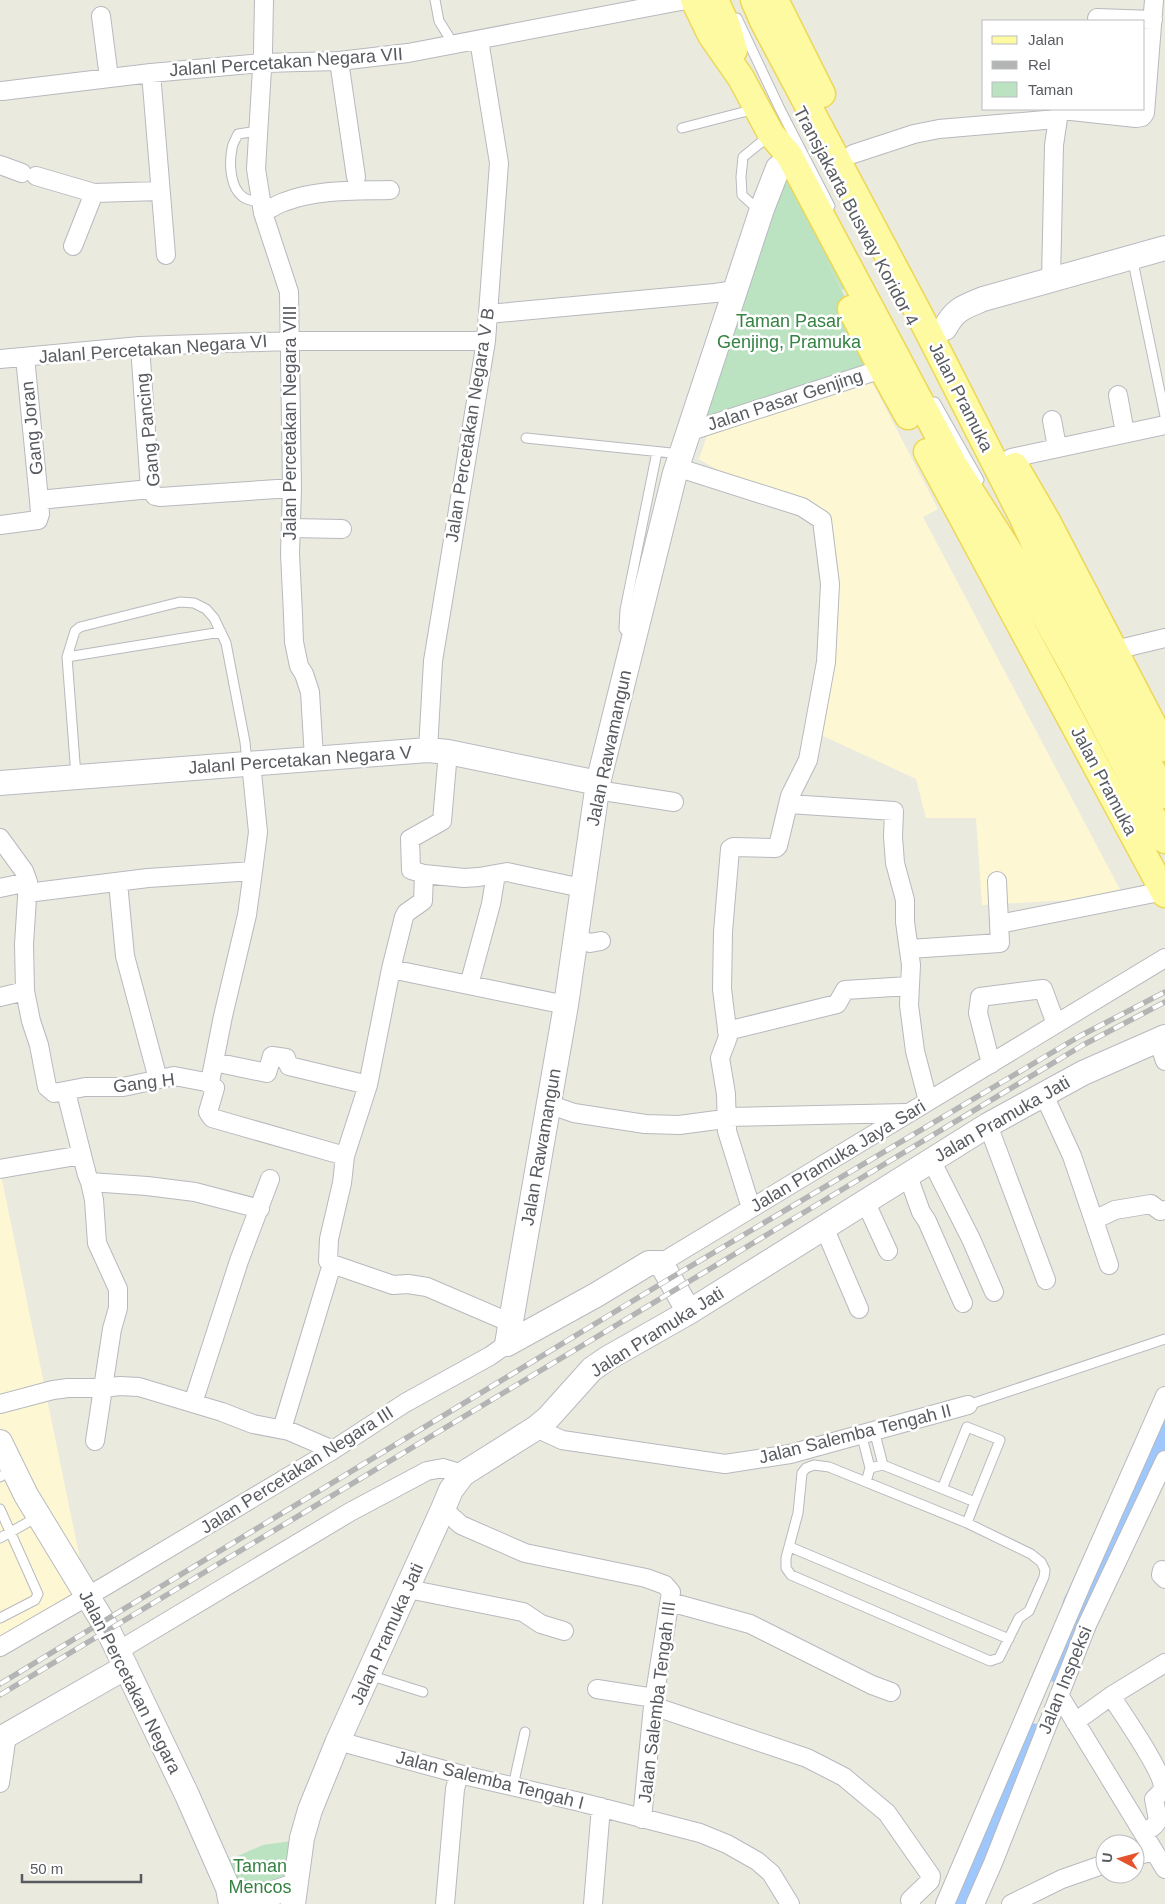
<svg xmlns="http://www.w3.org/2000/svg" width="1165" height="1904" viewBox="0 0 1165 1904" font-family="Arial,sans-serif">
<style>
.commercial{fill:#fdf8d3}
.green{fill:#bbe3c1}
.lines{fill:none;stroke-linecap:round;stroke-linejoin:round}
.river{stroke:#9ec7fd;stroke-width:29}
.lane-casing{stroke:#b7b9be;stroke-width:11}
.street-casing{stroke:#b7b9be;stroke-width:20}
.secondary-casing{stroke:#b8bac1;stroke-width:26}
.primary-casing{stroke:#edd756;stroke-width:29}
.lane{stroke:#fff;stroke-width:9}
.street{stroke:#fff;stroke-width:18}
.secondary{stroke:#fff;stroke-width:24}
.primary{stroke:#fdfaa2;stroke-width:26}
.rail-casing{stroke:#b3b4b4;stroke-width:5.5}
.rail{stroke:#fff;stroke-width:4;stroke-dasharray:11;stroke-linecap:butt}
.labels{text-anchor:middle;stroke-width:5;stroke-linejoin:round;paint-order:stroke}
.street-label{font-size:18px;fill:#585b60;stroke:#fff}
.park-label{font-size:18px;fill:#368243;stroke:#fff}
</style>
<rect width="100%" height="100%" fill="#ebeadf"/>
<path class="commercial" d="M869,376L938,509L923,517L1124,897L982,905L976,818H926L916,779L821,735L823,511L814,503L728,476L699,459L710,427Z
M0,1170L88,1598L0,1645Z"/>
<path class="green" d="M771,134L857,281L842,290L824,256L882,369L688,432L778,168Z
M291,1841L286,1904H235L224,1862L263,1845Z"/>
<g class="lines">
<path class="river" d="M1062,1671L1072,1647L1077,1605L1165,1426
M960,1904L1000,1818L1034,1738"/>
<defs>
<path id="lane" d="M435,0L439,21L454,45
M737,18L780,109L830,206
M682,128L755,109
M258,131L238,134C236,139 232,144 232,149C229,163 230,188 243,197C248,201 255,201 262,202
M762,209L753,205L742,195L741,177L743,157L770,135
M1132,257L1165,416
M935,402L979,480
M526,438L681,454
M632,636L624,629L625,610L657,452
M67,657L221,632
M76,776L67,657L75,631L80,627L180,602L194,603L206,609L214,618L226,643L245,742L247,763
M968,1405L1165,1339
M874,1430L883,1465
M861,1433L870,1468
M814,1465L829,1467L967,1523L1031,1554L1041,1562L1045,1570L1044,1577L1029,1611L1019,1618L999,1658L990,1661L791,1575L786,1568V1558L798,1513L802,1473L806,1468Z
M0,1477L13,1469
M866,1482L870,1468L883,1465L975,1502L967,1523
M942,1489L967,1427L1000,1440L975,1502
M0,1509L38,1594L35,1600L0,1618
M0,1538L39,1516
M790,1547L1009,1639
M369,1675L423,1692
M513,1786L525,1732"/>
<path id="street" d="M264,0L263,52L256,169L263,213L289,292L292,488L290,554L293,614L294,642L299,666L304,674L310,692L314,758
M101,16L109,78
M1097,18L1153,20
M339,61L356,177
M151,73L166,255
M2,91L151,73L262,63L339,61L408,53L686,0
M853,154L914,134L939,129L1057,119
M0,165L22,173
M36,176L94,193L160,191
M263,213C270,209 277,204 284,202C317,189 355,191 390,190
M73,246L94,193
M1051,280L1054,145L1059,112L1062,110L1136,118L1142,117L1145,113L1154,0
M488,314L715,293L735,290
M140,346L150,489L155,496L160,497L292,488
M25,357L39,500
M0,359L140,346L289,341H486
M1118,395L1125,433
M1052,420L1057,447
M688,432L882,369
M1011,458L1165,425
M676,467L802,507L822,520L830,584L826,662L808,760L790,796L778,846L776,848L733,847L730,849L723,932L722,989L728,1037L720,1058L726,1094L727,1131L751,1208
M0,525L38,520L40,514L39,500L150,489
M291,528L342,529
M1115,650L1165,638
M428,750L433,661L486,341L499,163L479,40
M448,752L442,821L410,839L411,870L424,874L423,901L406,913L404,917L391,969L368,1085L345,1156L342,1183L329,1239L328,1261L332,1264L393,1285L408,1284L427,1287L511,1323
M597,790L674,802
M789,804L894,811L893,837L895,863L905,900V922L911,965L909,1005L915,1051L928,1101
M0,838L24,871L28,882L24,944L25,991L31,1021L39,1045L47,1087L54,1093L85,1087H123L174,1076L206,1082L209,1081L211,1077L223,1016L247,915L253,871L258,832L251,763
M424,874L464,878L479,877L507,872L582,888
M118,883L125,956L158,1079
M0,888L28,882
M27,893L148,878L253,871
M999,924L1164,891
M575,938L590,943L601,941
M909,949L1000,943L997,881
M391,969L566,1005
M469,985L491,904L496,874
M0,997L25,991
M727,1031L837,1004L845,990L909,986
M1158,1040L1165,1061
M214,1062L267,1073L272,1056L286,1058L289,1066L368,1085
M991,1064L978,1013L980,997L1043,989L1056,1024
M206,1082L215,1088L208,1112L212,1118L345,1156
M66,1092L87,1175L90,1182L147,1186L195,1192L260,1209
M1044,1095L1072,1156L1109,1265
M548,1104L574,1113L645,1124L679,1125L717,1120L726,1117L906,1113
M988,1125L1046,1280
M931,1160L971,1239L994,1292
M0,1169L82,1155
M908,1176L921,1212L927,1221L963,1303
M865,1201L888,1251
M1094,1220L1115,1210L1151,1204L1160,1211L1165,1210
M824,1227L859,1309
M661,1263L1165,958
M193,1403L239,1261L270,1179
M0,1404L53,1390L68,1388H103L112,1329L118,1308V1289L97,1243L94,1200L90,1182
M536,1428L562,1440L725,1464L790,1454L968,1405
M282,1429L332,1264
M95,1441L103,1388L120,1386L139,1387L222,1412L253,1424L289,1431L333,1450
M443,1509L461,1525L525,1553L646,1578L665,1585L671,1592L653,1706L642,1819
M1162,1570L1161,1575L1165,1579
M408,1589L523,1612L541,1624L564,1631
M670,1602L750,1624L872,1685L891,1692
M0,1647L107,1585L333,1450L405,1403L490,1356L507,1344
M118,1651L350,1512L427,1471L443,1468L463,1474
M597,1689L654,1698
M1059,1695L1165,1869
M1111,1696C1122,1713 1165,1774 1163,1790L1154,1799L1158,1820C1155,1827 1150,1829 1143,1832
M653,1706L807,1758L844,1777L887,1813L931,1876L930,1881L910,1900L911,1904
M1075,1722L1111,1696L1165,1663
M338,1741L459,1774L580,1802L700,1833L727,1844L757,1861L771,1873L790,1904
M0,1783L7,1735
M1135,1856L1154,1851
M445,1904L455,1789L459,1774
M593,1904L601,1807
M945,1904L1083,1581L1165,1396
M975,1904L993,1863L1087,1625L1165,1460
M1011,1904L1062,1879L1105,1864"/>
<path id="secondary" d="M945,328C955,309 964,307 983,299L1165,248
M0,783L428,750L448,752L598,783
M507,1344L566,1005L598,783L675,473L762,209L778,168
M507,1344L596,1295L649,1263H661L689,1312
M0,1442L26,1495L108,1630L187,1795L228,1888L231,1904
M0,1739L126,1667
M228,1888C254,1899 269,1896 294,1886
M293,1904L302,1838L310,1810L338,1741L443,1509L451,1490L463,1474L536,1428L548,1418L592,1369L608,1358L689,1312L988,1125L1083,1073L1165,1037"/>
<path id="primary" d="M694,0L711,35L741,78L771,134L789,155L954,465L1010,553L1075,670L1165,840
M715,0L727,26L734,50
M754,0L763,21L917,310L1023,518L1043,562L1165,795
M775,0L822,94
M851,309L882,369L908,416
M927,452L1165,894
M1015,466L1047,521L1165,748"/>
</defs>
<use href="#lane" class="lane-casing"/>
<use href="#street" class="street-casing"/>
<use href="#secondary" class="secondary-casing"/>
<use href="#primary" class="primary-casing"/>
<use href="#lane" class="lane"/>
<use href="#street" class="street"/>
<use href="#secondary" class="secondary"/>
<use href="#primary" class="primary"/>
<defs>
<path id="rail" d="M0,1684L669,1279L1080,1036L1165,992
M0,1695L1083,1045L1165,1002"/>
</defs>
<use href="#rail" class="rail-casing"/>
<use href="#rail" class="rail"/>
</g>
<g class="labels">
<g class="street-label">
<text transform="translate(286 62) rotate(-4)" y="6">Jalanl Percetakan Negara VII</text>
<text transform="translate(856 216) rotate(62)" y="6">Transjakarta Busway Koridor 4</text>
<text transform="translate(153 349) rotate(-4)" y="6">Jalanl Percetakan Negara VI</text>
<text transform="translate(961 397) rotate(63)" y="6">Jalan Pramuka</text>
<text transform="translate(785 400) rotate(-18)" y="6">Jalan Pasar Genjing</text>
<text transform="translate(290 423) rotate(-90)" y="6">Jalan Percetakan Negara VIII</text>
<text transform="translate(470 425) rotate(-81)" y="6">Jalan Percetakan Negara V B</text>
<text transform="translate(32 428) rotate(-96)" y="6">Gang Joran</text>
<text transform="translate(148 430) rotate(-96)" y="6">Gang Pancing</text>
<text transform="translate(609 748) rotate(-78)" y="6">Jalan Rawamangun</text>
<text transform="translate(300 760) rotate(-4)" y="6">Jalanl Percetakan Negara V</text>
<text transform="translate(1104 781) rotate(62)" y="6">Jalan Pramuka</text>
<text transform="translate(144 1083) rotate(-7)" y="6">Gang H</text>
<text transform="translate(1002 1119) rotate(-30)" y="6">Jalan Pramuka Jati</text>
<text transform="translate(541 1147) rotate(-80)" y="6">Jalan Rawamangun</text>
<text transform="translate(838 1156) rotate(-31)" y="6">Jalan Pramuka Jaya Sari</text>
<text transform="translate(657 1332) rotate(-32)" y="6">Jalan Pramuka Jati</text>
<text transform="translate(855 1434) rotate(-14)" y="6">Jalan Salemba Tengah II</text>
<text transform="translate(297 1470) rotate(-32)" y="6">Jalan Percetakan Negara III</text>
<text transform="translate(387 1634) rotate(-66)" y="6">Jalan Pramuka Jati</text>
<text transform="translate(1065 1680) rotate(-68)" y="6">Jalan Inspeksi</text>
<text transform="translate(130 1682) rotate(63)" y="6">Jalan Percetakan Negara</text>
<text transform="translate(657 1702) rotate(-83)" y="6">Jalan Salemba Tengah III</text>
<text transform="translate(490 1780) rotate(14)" y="6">Jalan Salemba Tengah I</text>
</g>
<g class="park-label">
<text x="789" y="327">Taman Pasar<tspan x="789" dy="21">Genjing, Pramuka</tspan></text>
<text x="260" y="1872">Taman<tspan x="260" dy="21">Mencos</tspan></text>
</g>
</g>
<rect x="982" y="20" width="162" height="90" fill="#ffffff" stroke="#bcbdbf"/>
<rect x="992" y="36" width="25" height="8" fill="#fdfaa2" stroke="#bcbdbf"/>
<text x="1028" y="45" font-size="15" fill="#585b60">Jalan</text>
<rect x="992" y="61" width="25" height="8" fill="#b3b4b4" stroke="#bcbdbf"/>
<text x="1028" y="70" font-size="15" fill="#585b60">Rel</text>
<rect x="992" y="82" width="25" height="15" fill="#bbe3c1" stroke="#bcbdbf"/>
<text x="1028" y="95" font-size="15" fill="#585b60">Taman</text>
<g transform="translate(1120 1859) rotate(276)"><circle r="24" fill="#ffffff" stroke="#bcbdbf"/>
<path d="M0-4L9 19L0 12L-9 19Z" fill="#e4532c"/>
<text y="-8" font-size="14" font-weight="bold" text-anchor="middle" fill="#585b60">U</text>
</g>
<path d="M22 1874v8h119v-8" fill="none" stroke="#585b60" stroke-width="2.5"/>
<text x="30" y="1874" font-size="15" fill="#585b60" stroke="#ffffff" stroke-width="4" paint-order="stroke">50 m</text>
</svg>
